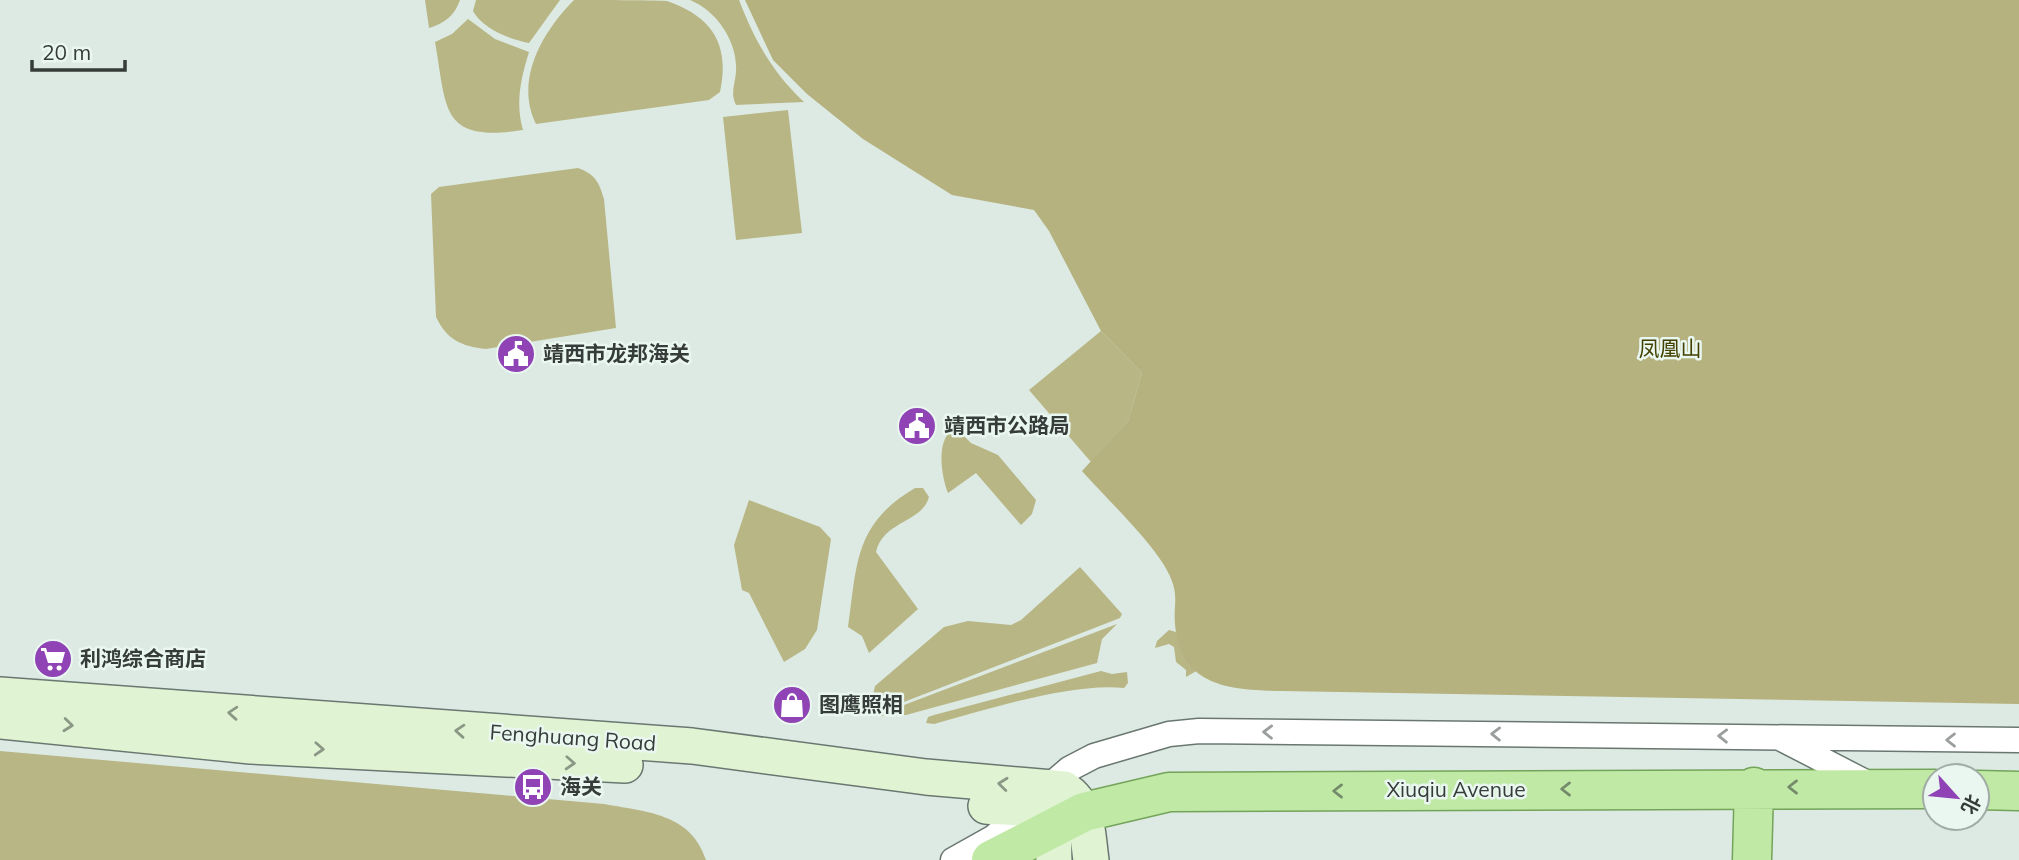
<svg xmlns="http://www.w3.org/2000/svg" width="2019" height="860" viewBox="0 0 2019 860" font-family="Mulish,'Noto Sans SC',sans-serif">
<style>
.green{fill:#b9b685}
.forest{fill:#b5b27f}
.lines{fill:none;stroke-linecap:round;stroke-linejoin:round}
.street-casing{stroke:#6a7771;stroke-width:27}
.secondary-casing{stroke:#6a7771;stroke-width:38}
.primary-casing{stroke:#74a35a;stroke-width:41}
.street{stroke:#fff;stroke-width:24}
.secondary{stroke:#e0f4d3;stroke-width:35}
.primary{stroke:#c0e9a6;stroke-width:38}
.oneway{stroke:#8b9886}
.oneway2{stroke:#9a9e9c}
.oneway3{stroke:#748a6a}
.labels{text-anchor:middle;stroke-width:5;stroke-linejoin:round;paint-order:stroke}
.park-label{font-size:21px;fill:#444000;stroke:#e9f7f0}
.poi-label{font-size:21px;font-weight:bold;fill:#363c39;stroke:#e9f7f0;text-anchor:start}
.street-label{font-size:21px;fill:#363c39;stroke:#e9f7f0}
</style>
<rect width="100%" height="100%" fill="#dceae3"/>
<path class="green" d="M425,0H460C455,15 444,24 429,28Z
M476,0H560L529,43C509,39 483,29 473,11Z
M574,0C596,0 649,0 667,1C713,17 730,45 720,92L709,100L536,124C514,80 543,31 574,0Z
M690,0H739C755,41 772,72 804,102L736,105C730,93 735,85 736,72C738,42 717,11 690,0Z
M468,19L495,39L529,52C521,78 515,103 523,130C440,143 447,109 435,42L452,34Z
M788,110L802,233L736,240L723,117Z
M578,168C595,174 599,182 604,199L616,328L486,349C461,346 447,340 436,317L431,194L439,187Z
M1101,331L1142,373L1128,421L1091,462L1029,390Z
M956,428L971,443L998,455L1036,500L1032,514L1021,525L976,473L948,493C941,476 935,436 956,428Z
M915,488H923L929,497C922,523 884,520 876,552L918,609L869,653L862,636L848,627C857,564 854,524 915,488Z
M749,500L820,527L831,539L817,630L805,649L784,662L749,593L742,590L734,545Z
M1080,567L1122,614L1120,618L891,707L875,712L870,709L875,686L944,627L968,621L1011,625L1021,620Z
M1117,624L1102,639L1097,663L906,715L875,716Z
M1169,630L1176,632L1187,660L1198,670L1186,677V670L1176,662L1174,647L1169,644L1155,648L1157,641Z
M1101,671L1112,674L1127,672L1128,683L1124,688C1073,682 985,710 934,724L926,723L928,717L934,715Z
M0,751L604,804C646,812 691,813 706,860H0Z"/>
<path class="forest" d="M745,0H2019V704L1281,691C1236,690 1185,689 1176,632C1171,602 1183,597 1164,565C1146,536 1106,498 1082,471L1128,421L1142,373L1101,331L1049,231L1034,210L952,195L863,139L807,94L773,60Z"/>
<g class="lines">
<defs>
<path id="street" d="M1782,739L1871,785
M953,860L994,837L1048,787L1069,769L1094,756L1169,734L1199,731L2019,740"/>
<path id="secondary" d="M0,695L692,746L926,777L1064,789C1089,805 1087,833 1091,860
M0,721L251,746L625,765
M986,806C1005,808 1044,804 1052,827C1055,835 1053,850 1054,860"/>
<path id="primary" d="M1977,790L2019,791
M991,860L1084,812L1169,792L1935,789
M1752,860L1754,787"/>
</defs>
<use href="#street" class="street-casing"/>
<use href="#secondary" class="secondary-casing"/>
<use href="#primary" class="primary-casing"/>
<use href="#street" class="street"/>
<use href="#secondary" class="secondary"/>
<use href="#primary" class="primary"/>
</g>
<defs><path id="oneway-chevron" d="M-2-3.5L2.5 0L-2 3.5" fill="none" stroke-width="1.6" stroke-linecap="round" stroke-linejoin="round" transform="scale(1.75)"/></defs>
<g class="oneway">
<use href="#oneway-chevron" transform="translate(233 713) rotate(-176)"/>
<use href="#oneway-chevron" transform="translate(68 725) rotate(6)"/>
<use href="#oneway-chevron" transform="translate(460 731) rotate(-176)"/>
<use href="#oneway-chevron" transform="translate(319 749) rotate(3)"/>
<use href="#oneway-chevron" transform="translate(570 763) rotate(3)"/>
<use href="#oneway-chevron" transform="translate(1003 784) rotate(-174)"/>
</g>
<g class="oneway2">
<use href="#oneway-chevron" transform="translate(1268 732) rotate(-179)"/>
<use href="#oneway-chevron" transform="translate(1496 734) rotate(-179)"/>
<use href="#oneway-chevron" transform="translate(1723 736) rotate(-179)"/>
<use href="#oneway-chevron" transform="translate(1951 740) rotate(-180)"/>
</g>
<g class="oneway3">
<use href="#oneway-chevron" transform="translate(1793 787) rotate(180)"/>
<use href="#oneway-chevron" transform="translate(1566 789) rotate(180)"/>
<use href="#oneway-chevron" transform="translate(1338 791) rotate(180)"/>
</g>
<defs>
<symbol id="civic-disc" viewBox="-11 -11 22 22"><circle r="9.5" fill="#8f43b4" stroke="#e9f7f0"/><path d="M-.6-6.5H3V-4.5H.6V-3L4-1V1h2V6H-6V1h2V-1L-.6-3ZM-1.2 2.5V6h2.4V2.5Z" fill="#fff"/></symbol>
<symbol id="supermarket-disc" viewBox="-11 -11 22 22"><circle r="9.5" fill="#8f43b4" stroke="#e9f7f0"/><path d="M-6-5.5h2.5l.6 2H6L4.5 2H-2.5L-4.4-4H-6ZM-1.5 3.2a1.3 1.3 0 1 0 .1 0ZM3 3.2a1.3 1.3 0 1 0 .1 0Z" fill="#fff"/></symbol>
<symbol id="shop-disc" viewBox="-11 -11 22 22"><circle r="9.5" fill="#8f43b4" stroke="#e9f7f0"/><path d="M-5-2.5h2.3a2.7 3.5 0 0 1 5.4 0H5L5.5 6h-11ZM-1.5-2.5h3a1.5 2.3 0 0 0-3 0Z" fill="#fff"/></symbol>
<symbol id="bus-disc" viewBox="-11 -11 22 22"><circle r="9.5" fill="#8f43b4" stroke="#e9f7f0"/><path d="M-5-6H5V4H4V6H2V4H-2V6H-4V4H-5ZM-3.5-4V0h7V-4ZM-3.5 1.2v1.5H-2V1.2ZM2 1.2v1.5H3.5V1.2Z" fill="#fff"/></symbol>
</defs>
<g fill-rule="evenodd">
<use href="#civic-disc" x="494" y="332" width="44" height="44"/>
<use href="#civic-disc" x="895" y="404" width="44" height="44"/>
<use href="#supermarket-disc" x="31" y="637" width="44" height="44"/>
<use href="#shop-disc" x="770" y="683" width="44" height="44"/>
<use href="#bus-disc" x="511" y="765" width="44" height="44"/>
</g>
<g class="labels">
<g class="park-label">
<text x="1670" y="356">凤凰山</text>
</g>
<g class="poi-label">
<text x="543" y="361">靖西市龙邦海关</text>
<text x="944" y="433">靖西市公路局</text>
<text x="80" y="666">利鸿综合商店</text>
<text x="819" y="712">图鹰照相</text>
<text x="560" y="794">海关</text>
</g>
<g class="street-label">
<text transform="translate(573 738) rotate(4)" y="7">Fenghuang Road</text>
<text x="1456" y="797">Xiuqiu Avenue</text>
</g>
</g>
<g transform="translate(1956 797) rotate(117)"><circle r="33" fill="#e9f7f0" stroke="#a1aca7" stroke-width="2"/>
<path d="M0-5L12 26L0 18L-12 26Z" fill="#8f43b4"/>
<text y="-10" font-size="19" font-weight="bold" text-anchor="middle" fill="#363c39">北</text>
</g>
<path d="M32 60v10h93v-10" fill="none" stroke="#363c39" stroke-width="3.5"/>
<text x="42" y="60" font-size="21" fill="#363c39" stroke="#e9f7f0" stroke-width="5" paint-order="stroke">20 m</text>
</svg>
